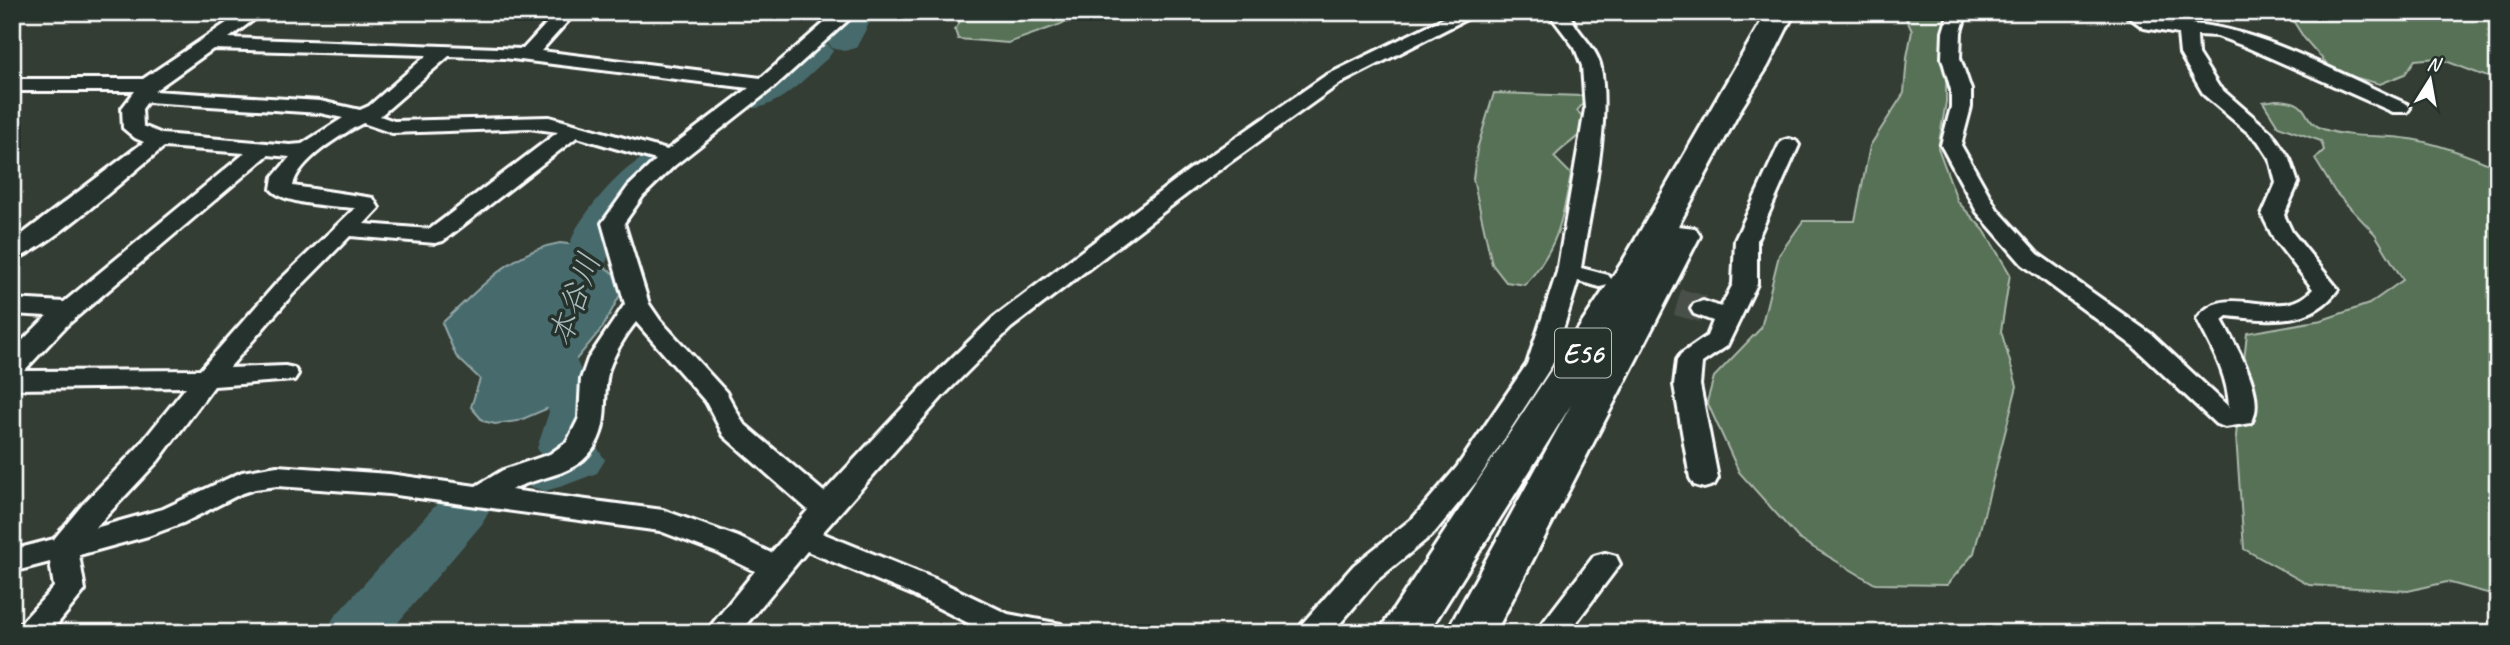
<svg xmlns="http://www.w3.org/2000/svg" width="2510" height="645" viewBox="0 0 2510 645" font-family="Caveat,'Klee One',sans-serif">
<style>
.green{fill:#577157;stroke:#abb8ab;stroke-width:2}
.water{fill:#476b6c;stroke:#91a6a7;stroke-width:2}
.lines{fill:none;stroke-linecap:round;stroke-linejoin:round}
.river{fill:#476b6c;fill-rule:evenodd}
.street-tunnel{stroke:#485048;stroke-width:27;stroke-dasharray:27 14;stroke-linecap:butt}
.street-casing{stroke:#fff;stroke-width:6}
.highway-casing{stroke:#fff;stroke-width:6}
.street{fill:#26332d;fill-rule:evenodd}
.highway{fill:#26332d;fill-rule:evenodd}
.labels{text-anchor:middle;stroke-width:7;stroke-linejoin:round;paint-order:stroke}
.shield{fill:#26332d;stroke:#bec2c0;stroke-width:2}
.shield-label{font-size:28px;font-weight:bold;fill:#fff}
.water-label{font-size:32px;font-style:italic;fill:#acbcbd;stroke:#26332d}
</style>
<rect width="100%" height="100%" fill="#343d34"/>
<filter id="ink" filterUnits="userSpaceOnUse"><feTurbulence type="fractalNoise" baseFrequency=".0143" numOctaves="2"/><feDisplacementMap in="SourceGraphic" scale="14" xChannelSelector="R" yChannelSelector="G"/><feConvolveMatrix kernelMatrix="1 2 1 2 8 2 1 2 1" color-interpolation-filters="sRGB"/></filter>
<g filter="url(#ink)">
<path class="green" d="M965,12H1095L1008,43L958,39L955,30Z
M1903,12H1947L1946,102L1938,148L1958,202L1984,230L2010,274L2001,331L2017,386L1974,553L1947,585L1875,584L1799,539L1739,472L1707,402L1714,377L1761,328L1779,255L1803,221H1855L1870,146L1904,93L1907,57L1912,31Z
M2297,12H2498V81L2438,58L2415,60L2405,74L2380,84L2334,72L2304,38L2294,22Z
M1494,93L1582,96L1584,102L1577,111L1589,123C1582,137 1565,144 1554,157L1571,174C1562,222 1558,247 1525,285L1506,282L1492,264L1473,179L1477,149Z
M2276,100C2315,101 2298,119 2323,129C2350,139 2382,134 2410,139C2439,144 2471,156 2498,168V596L2447,582L2408,591L2309,585L2244,549L2236,436L2247,333L2322,320L2369,304L2403,280L2375,234L2335,192L2315,159L2324,150L2321,141L2278,126L2263,102Z"/>
<path class="water" d="M560,243L576,245L614,274L620,295L603,327L574,362L567,377L566,393L558,404L518,421L495,424L483,421L471,407L480,379L456,356L442,323C478,291 510,251 560,243Z"/>
<g class="lines">
<path class="river" d="M842,12H875L856,48L844,51L832,48L827,41Z
M816,41L828,44L833,51L828,58C804,78 774,115 742,107L737,99L742,91L804,44Z
M658,151L672,155L678,163L624,218L571,348L599,412L589,442L597,447L605,460L597,473L563,486L545,491L527,486L519,473L527,460L541,455L537,448L549,412L525,348L576,229C592,203 628,159 658,151Z
M463,491L482,496L490,510L482,524L389,633H325L334,617L444,496Z"/>
<path class="street-tunnel" d="M1638,291L1703,309"/>
<defs>
<path id="street" d="M243,12H264L229,38L523,49L557,12H576L541,51L761,78L837,12H857L773,88L674,166L643,196L624,223L649,304L660,320L726,392L743,423L824,492L924,385L993,318L1189,170L1325,76L1456,12H1480L1339,84L1205,180L1011,328L942,397L822,533L935,579L1008,614L1061,624L1065,633H988L913,595L807,551L739,633H705L755,571L718,553L660,531L389,494L277,486L255,489L240,494L183,523L148,536L79,555L85,590L50,633H16L20,624L54,587L50,562L12,572V550L54,539L83,504L138,447L186,387L12,389V351L47,316L12,314V299L64,302L245,153L164,147C132,172 45,252 12,260V242L144,142L135,138L123,128L122,108L135,91H12V79H143ZM213,49L427,55L369,106L360,110L320,101L154,91ZM449,56L504,58L749,88L667,150L549,117L394,121L380,116ZM147,102L320,113L343,118L302,144L290,145L162,134L143,126L142,109ZM363,123L392,133L529,128L558,132L430,229L364,224L379,208L373,198L293,186C297,161 342,134 363,123ZM577,137L656,160L628,187L602,223L625,304L588,359L581,379L579,418L567,442L550,454L503,470L476,486L389,474L277,466L242,472L163,509L95,528L158,461L214,386L294,380L298,374L294,368L285,366L229,368L292,295L350,236L435,243L443,241ZM268,155L290,157L273,177L271,189C283,205 335,206 355,208L275,285L200,370L24,371L66,326ZM636,322L706,402L724,436L808,510L771,553L738,537L663,510L511,490C533,478 562,477 582,461C614,433 600,403 609,369C615,352 625,336 636,322Z
M1552,12H1570C1573,31 1597,45 1601,68C1611,126 1590,209 1581,268L1608,275L1612,280L1608,285L1600,287L1578,281L1552,365L1477,481L1434,533L1376,581L1332,633H1298L1302,624L1354,565L1414,517L1457,467L1527,364L1557,272L1585,109L1582,66L1575,48L1553,19Z
M1949,12H1967L1961,32L1960,58L1971,90V107L1961,145L1997,209L2038,254L2151,334L2229,407C2228,375 2211,347 2197,319C2224,277 2281,327 2313,289L2274,239L2262,215L2276,183L2270,159L2258,141L2204,95L2180,54L2178,34L2144,28L2122,12H2142L2157,20L2172,23L2168,17L2171,13H2183L2192,24C2259,28 2344,76 2407,104L2410,108L2407,112H2393L2244,46L2217,36L2197,35L2198,54L2219,87L2272,133L2290,159L2298,183L2284,215L2292,232L2338,289C2312,327 2267,320 2227,316L2222,320C2235,345 2268,396 2251,423L2225,427L2216,424L2133,346L2022,264L1977,212L1941,145L1951,107V90L1942,58L1943,32Z
M1789,139L1796,141L1799,145L1757,240V284L1727,346L1702,363L1700,385L1718,478L1714,485L1704,488L1694,485L1690,478L1674,385L1677,360L1681,354L1707,336L1713,321L1694,314L1691,309L1694,304L1703,301L1721,307L1733,284L1735,240L1779,145L1782,141Z
M1605,553L1616,556L1620,564L1568,633H1535L1594,556Z"/>
<path id="highway" d="M1767,12H1795L1768,66L1742,107L1678,226L1695,228L1700,236L1495,633H1446L1571,405L1428,633H1378L1623,261Z"/>
</defs>
<use href="#street" class="street-casing"/>
<use href="#highway" class="highway-casing"/>
<use href="#street" class="street"/>
<use href="#highway" class="highway"/>
</g>
</g>
<g class="labels">
<rect class="shield" x="1555" y="328.5" width="56" height="49" rx="5"/>
<g class="shield-label">
<text x="1583" y="363">E56</text>
</g>
<g class="water-label">
<text transform="translate(574 299) rotate(-70)" y="11">本谷川</text>
</g>
</g>
<rect width="2510" height="645" fill="none" stroke="#26332d" stroke-width="42"/>
<rect x="21" y="21" width="2468" height="603" fill="none" stroke="#fff" stroke-width="2.5" filter="url(#ink)"/>
<g transform="translate(2430 80) rotate(11)" stroke="#26332d" stroke-width="5" paint-order="stroke">
<path d="M0-5L12 26L0 18L-12 26Z" fill="#ffffff"/>
<text y="-10" font-size="19" font-weight="bold" text-anchor="middle" fill="#ffffff">N</text>
</g>
</svg>
